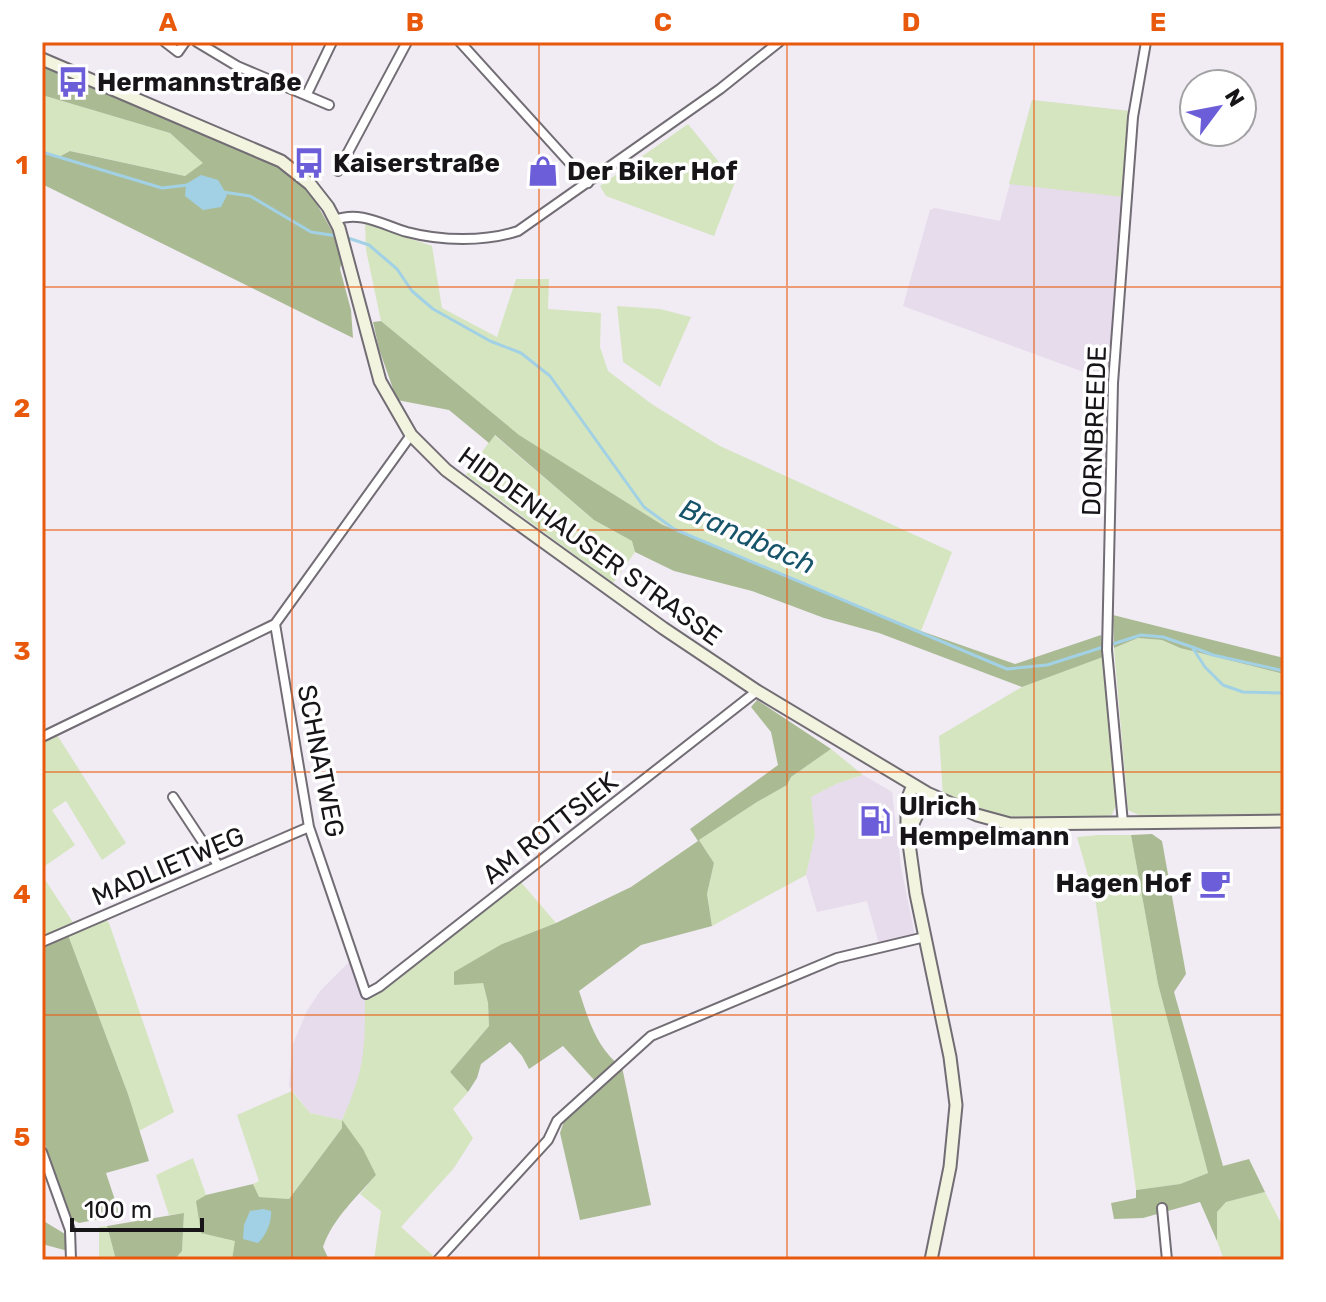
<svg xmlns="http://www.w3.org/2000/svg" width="1326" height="1302" viewBox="0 0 1326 1302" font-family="Rubik,sans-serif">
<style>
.built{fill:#e6dceb}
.green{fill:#d5e5bf}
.forest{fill:#aabb94}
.water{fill:#a2d1e5}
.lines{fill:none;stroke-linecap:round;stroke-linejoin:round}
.stream{stroke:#a2d1e5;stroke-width:3}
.street-casing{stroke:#726c74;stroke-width:12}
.secondary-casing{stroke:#726c74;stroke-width:15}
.street{stroke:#fff;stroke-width:8}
.secondary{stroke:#f2f4df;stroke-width:11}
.grid{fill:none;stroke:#e8590c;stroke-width:2;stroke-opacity:0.55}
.labels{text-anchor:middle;stroke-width:7;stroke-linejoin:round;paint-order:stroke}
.poi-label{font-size:26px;font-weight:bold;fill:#171518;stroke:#fff;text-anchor:start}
.street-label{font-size:26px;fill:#171518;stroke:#fff}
.water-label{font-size:28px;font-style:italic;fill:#175469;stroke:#fff}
.neatline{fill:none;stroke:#e8590c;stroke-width:3}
.grid-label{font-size:26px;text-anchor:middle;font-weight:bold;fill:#e8590c}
</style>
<rect width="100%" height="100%" fill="#f1ebf4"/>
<path class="built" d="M1032,100L1130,111L1109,371L1103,379L903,306L930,210L935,208L1000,221Z
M863,775L892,792L901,867L915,936L879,944L867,901L817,912L806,875L815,835L810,797L836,784Z
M351,960L365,1000V1056L359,1082L342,1120L310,1113L289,1086L293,1044L307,1011L321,990Z"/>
<path class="green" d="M42,95L170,133L204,163L185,176L71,151L57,158L42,152Z
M1032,100L1130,111L1123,197L1009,184Z
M688,124L735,182L714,236L606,196L600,186Z
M365,223L432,246L442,308L497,337L516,279H549L548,309L601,313L600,347L608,371L653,405L720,446L952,552L921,631L675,528L661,524L518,435L381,321L366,250Z
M617,306L660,309L691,317L660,387L623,362Z
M494,435L594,520L632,541L635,552L613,583L466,475Z
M1138,638L1162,640L1180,648L1284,674V816L1143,817L1128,810L1114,648Z
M1103,657L1117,802L1112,815L1102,818H1005L976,809L943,795L939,736L1022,687Z
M57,735L126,843L102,860L66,801L52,810L75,845L42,868V742Z
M831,749L863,775L836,784L811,797L815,835L806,875L712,926L707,894L714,863L699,840L757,802L787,785L791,777Z
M1099,835H1131L1158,984L1208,1173L1180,1184L1136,1190L1096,904L1077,837Z
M42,875L74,924L42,937Z
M520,881L556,923L502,944L483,983L488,1003L489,1026L450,1072L468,1092L453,1109L473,1138L454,1168L401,1227L438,1260H374L381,1211L360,1194L376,1175L342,1122V1128L289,1199L258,1197L253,1184L259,1181L237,1115L292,1091L310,1113L342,1120C364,1071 365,1053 365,1000Z
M104,918L109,923L174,1112L139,1131L128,1094L68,935Z
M193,1158L206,1195L196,1202L236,1241L232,1260H174L182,1251L184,1213L169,1215L156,1175Z
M1265,1192L1284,1229V1260H1224L1217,1241V1212L1226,1202Z
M107,1226L116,1260H99V1227Z"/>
<path class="forest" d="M42,64L259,155L285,170L304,187L314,199L332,231L342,260L340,269L351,310L353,338L42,184V152L57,158L70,151L185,176L203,163L170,133L42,95Z
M381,321L519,435L661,524L921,631L1015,664L1101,635L1103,657L1022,687L879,633L824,618L752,591L674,571L635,552L632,541L594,520L495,435L489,443L449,410L397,400L379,349L373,322Z
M1113,615L1284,658V674L1180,648L1162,640L1138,638L1114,648Z
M757,700L831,749L791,777L787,785L757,802L699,840L714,863L707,894L712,926L641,945L579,991C588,1018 597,1050 622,1067L651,1205L580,1220L560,1133L564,1121L597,1087L595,1081L563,1046L529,1069L522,1056L510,1042L481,1064L477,1078L468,1092L450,1072L489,1026L488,1003L483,983L454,985V972L502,944L556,923L631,887L698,841L690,829L778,765L771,732L751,707Z
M1152,834L1162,841L1186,974L1174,992L1223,1166L1249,1159L1265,1192L1226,1202L1217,1212V1241L1200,1202L1143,1218L1114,1219L1111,1203L1136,1198V1190L1180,1184L1208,1173L1158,984L1131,835Z
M68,935L128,1094L149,1161L106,1173L120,1215L79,1223L71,1219L42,1136V946Z
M342,1120L363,1149L376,1175C357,1197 333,1218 323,1247L329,1260H271L270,1257L232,1260L235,1241L201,1233L196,1201L206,1195L253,1184L259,1197L289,1199L342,1128Z
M184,1213L182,1251L174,1260H116L107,1226Z
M42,1220L65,1234L68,1251L42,1244Z"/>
<path class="water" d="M201,175L218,180L227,195L221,207L203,210L185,196L186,184Z
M263,1209L271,1211C272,1221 266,1236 258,1243L243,1239L244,1225L250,1211Z"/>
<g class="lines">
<path class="stream" d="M42,152L162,188L188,185
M223,192L250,196L311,232L337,236
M345,237L369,245L397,269L412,291L433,309L490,341L521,353L550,376L644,507L674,529L1007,669L1047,665L1141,635L1163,637L1192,647L1205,667L1223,685L1243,692L1284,693
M1192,647L1213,655L1284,671"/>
<defs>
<path id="street" d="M165,42L178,52L185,42
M197,42L237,66L329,105
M460,42L588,183
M307,94L332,42
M338,171L407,42
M335,220C360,210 383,225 407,232C441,241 485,242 518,231L720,89L779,42
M275,624L309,827L366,994L379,987L757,691
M42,737L275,624L411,435
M173,797L218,865
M1123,823L1107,650L1113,383L1133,117L1146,42
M42,942L309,827
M42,1152L70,1230L71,1260
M1162,1208L1167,1260
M438,1260L548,1140L557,1121L651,1036L837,958L925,937"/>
<path id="secondary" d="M42,59L281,161L310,184L328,207L339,228L380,381L411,435L446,470L509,517L663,628L757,691L927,793L977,815L1010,824L1284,821
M913,785L907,800V829L916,894L950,1057L956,1105L950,1167L931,1260
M911,828L927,793"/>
</defs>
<use href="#street" class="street-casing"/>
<use href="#secondary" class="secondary-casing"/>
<use href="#street" class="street"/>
<use href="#secondary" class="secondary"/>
</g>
<path class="grid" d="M292,42V1260M539,42V1260M787,42V1260M1034,42V1260M42,287H1284M42,530H1284M42,772H1284M42,1015H1284"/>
<defs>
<symbol id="bus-bare" viewBox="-9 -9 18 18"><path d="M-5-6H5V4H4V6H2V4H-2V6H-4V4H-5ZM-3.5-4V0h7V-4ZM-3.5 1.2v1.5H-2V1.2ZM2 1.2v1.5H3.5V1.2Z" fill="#6c5ed8" stroke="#fff" stroke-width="2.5" paint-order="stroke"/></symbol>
<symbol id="shop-bare" viewBox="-9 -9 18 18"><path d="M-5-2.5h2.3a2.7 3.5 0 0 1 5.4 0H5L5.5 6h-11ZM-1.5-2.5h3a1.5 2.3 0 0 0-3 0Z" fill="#6c5ed8" stroke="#fff" stroke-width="2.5" paint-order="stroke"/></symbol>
<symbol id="fuel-bare" viewBox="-9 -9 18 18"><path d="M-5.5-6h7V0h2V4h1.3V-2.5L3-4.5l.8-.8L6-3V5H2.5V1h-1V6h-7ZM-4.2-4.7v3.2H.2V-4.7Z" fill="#6c5ed8" stroke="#fff" stroke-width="2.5" paint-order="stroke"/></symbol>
<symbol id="cafe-bare" viewBox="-9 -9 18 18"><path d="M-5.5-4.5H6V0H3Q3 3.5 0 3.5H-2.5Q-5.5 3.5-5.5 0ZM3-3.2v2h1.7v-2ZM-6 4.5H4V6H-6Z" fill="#6c5ed8" stroke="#fff" stroke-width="2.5" paint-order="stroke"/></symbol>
</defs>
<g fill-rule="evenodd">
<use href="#bus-bare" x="51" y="60" width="44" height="44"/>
<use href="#bus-bare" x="287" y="141" width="44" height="44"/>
<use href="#shop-bare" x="521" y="149" width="44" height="44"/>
<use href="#fuel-bare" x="853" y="799" width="44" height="44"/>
<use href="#cafe-bare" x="1193" y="861" width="44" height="44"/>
</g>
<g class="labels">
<g class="poi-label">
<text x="97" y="91">Hermannstraße</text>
<text x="333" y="172">Kaiserstraße</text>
<text x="567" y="180">Der Biker Hof</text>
<text x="899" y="815">Ulrich<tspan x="899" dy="30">Hempelmann</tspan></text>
<text x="1191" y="892" text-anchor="end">Hagen Hof</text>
</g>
<g class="street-label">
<text transform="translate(1094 431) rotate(-88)" y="9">DORNBREEDE</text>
<text transform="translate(590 546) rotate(36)" y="9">HIDDENHAUSER STRASSE</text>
<text transform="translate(321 761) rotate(79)" y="9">SCHNATWEG</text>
<text transform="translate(550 828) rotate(-38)" y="9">AM ROTTSIEK</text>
<text transform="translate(168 866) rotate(-23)" y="9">MADLIETWEG</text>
</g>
<g class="water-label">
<text transform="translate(748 536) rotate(24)" y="10">Brandbach</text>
</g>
</g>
<rect width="1326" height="1302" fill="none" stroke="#ffffff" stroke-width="88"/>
<g transform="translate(1218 108) rotate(58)"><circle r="38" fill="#ffffff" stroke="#a2a1a3" stroke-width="2"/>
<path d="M0-6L14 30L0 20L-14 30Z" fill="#6c5ed8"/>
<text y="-12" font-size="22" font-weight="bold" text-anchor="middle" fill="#171518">N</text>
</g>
<path d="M72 1218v12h130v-12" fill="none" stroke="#171518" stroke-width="4"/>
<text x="84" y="1218" font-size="24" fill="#171518" stroke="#ffffff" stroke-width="6" paint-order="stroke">100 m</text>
<rect x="44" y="44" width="1238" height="1214" class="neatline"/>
<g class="grid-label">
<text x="168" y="31">A</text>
<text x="415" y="31">B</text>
<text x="663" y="31">C</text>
<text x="911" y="31">D</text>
<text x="1158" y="31">E</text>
<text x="22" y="174">1</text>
<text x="22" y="417">2</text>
<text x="22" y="660">3</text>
<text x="22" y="903">4</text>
<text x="22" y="1146">5</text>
</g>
</svg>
